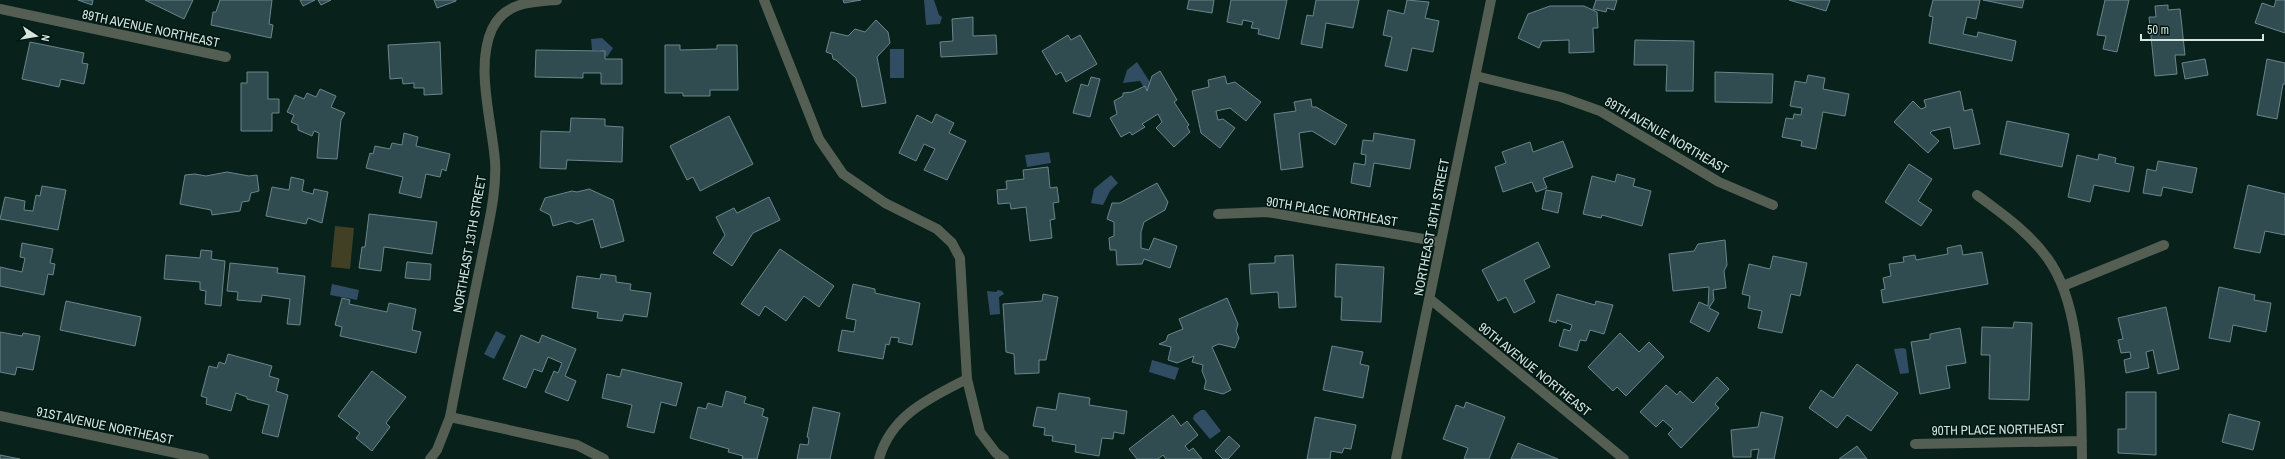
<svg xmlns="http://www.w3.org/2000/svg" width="2285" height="459" viewBox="0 0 2285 459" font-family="'Archivo Narrow',sans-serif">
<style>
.green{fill:#414024}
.water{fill:#314d63}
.building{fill:#304c50;stroke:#69868b}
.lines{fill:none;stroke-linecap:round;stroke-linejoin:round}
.street{stroke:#545e52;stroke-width:10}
.labels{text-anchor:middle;stroke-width:3;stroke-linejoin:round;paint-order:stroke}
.street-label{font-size:13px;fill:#d7e5e0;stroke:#011812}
</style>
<rect width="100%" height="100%" fill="#08211b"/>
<path class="green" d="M335,226L354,228L350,269L331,267Z"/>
<path class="water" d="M924,0H934L939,15L942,17L940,24L926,25Z
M602,38L613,48L607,57L600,50H592L591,39Z
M890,49H904V78H890Z
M1137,62L1153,87L1146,91L1140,81L1123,83L1127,70Z
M1049,152L1051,163L1027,167L1025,155Z
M1111,175L1118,183L1110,191L1103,205L1091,203L1094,189Z
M332,284L359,290L357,300L330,295Z
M998,290L1002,291L1004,294L999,297L1000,314L990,315L987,291L996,292Z
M496,331L506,336L494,359L484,354Z
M1903,348L1906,349L1909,373L1900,374L1894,349Z
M1152,360L1179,368L1175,380L1149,372Z
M1201,410H1205L1221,431L1210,439L1193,419L1194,415Z"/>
<path class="building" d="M78,0H93L92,5Z
M145,0H193L184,19Z
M220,0H272L269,24L273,25L271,38L211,25L213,12H216Z
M300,0H315L303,6Z
M318,0H331L321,5Z
M434,0H456V1L437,8Z
M843,0H861L844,3Z
M1189,0H1214L1212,13L1187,9Z
M1231,0H1287L1279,39L1258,34L1259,29L1251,28L1253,22L1243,20L1242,25L1227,22Z
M1316,0H1359L1353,28L1326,23L1322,48L1301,44L1307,15L1313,16Z
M1407,0L1429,2L1425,18L1439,21L1433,52L1412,48L1407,71L1385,66L1392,37L1383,35L1388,10L1404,14Z
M1596,0H1617L1614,10L1607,8L1606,12L1593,9Z
M1789,0H1830L1826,11Z
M1933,0H1980L1976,19L1967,17L1963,34L1977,37L1978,32L2016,41L2012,61L1929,43L1933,17L1929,16Z
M1983,0H2024L2022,8Z
M2105,0H2129L2117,52L2103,49L2106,36L2097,35Z
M2276,0H2285V33L2255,23L2262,3L2274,7Z
M2168,5V10L2180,9L2185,55H2175L2177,74L2155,76L2149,17H2156L2155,6Z
M1550,6H1584L1597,12L1598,28H1593L1594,52L1569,53V40L1542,41L1539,48L1518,38L1528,14Z
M973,17V36L996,35L997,54L941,57L940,42L953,41L952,19Z
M876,20L888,32L890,43L877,57L886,103L862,107L856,78L836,60L833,59L832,54L826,52L831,32L848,36L855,29L865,32Z
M1068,35L1071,40L1080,35L1097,64L1066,82L1061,72L1056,75L1042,51Z
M1635,40L1694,41L1693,91H1666L1667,65H1634Z
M30,42L84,53L82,63L88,64L84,84L61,79L59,87L22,79Z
M440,42L442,94L424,95V88H414V83L403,84L402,78L390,79L388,45Z
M665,45H680V50L717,49V45H737L738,90H710V96H683V93H665Z
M536,50L605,51V59H622V84H601V73H583V78L535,77Z
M2205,59L2208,75L2185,79L2182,63Z
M2267,59L2285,63V84H2283L2277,119L2257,115Z
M1160,71L1177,100L1174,102L1189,125L1187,127L1190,132L1174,147L1156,128L1162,122L1158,114L1142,124L1145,127L1132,135L1130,132L1121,137L1110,118L1117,114L1114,101L1123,96V93L1132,92L1145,86L1147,91L1152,76Z
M247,72H268V99H279V113H272V131H241V83H247Z
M1715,72L1773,74L1772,103L1715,102Z
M1808,75L1825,78L1823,89L1849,94L1845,116L1823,112L1816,149L1801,146L1802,141L1782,137L1786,118L1793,119L1794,114L1801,115L1802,108L1790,106L1795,81L1806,83Z
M1225,76L1227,84L1235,82L1261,102L1246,121L1230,108L1216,111L1218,120L1223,119L1235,128L1220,148L1201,133L1192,91L1209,87L1208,80Z
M1091,77L1100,79L1090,117L1073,113L1081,84L1088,86Z
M320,89L336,96L331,107L345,113L341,120L337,159L317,158L319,133L314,131L312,136L298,130V125L291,122L294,115L287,112L295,95L304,99L307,93L316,97Z
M1960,91L1964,111L1972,109L1980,144L1954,149L1950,127L1932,131L1930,133L1939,141L1928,153L1894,122L1913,101L1921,109L1926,107L1924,100Z
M1311,99L1312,107H1316L1347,125L1335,145L1312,131L1299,133L1303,167L1281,170L1274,114L1296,111L1294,102Z
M936,114L954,123L949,133L966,141L947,180L924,170L935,149L924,144L916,161L899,153L917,115L932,123Z
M729,116L753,164L700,191L693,177L687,180L670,146Z
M571,118L605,119V126L623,127L622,162L567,160L566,169L540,168L541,131L570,132Z
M2007,121L2069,134L2062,167L2000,154Z
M404,133L418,137L416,146L450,154L446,171L442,169L440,177L426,174L421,198L399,193L403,177L366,168L370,153L373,154L375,146L390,149L392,143L402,145Z
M1374,133L1415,140L1410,169L1374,163L1370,187L1351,183L1354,163L1365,165L1366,155L1361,154L1363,140L1373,141Z
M1563,141L1573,167L1543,178L1547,188L1536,192L1532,182L1503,192L1495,167L1506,163L1502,152L1530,142L1533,152Z
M2099,154L2116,158L2115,163L2134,167L2129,192L2094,185L2090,202L2068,197L2077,155L2098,160Z
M2158,161L2197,168L2192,193L2163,187L2161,196L2143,193L2147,169L2156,171Z
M1909,164L1932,179L1918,201L1932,210L1921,226L1885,202Z
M1048,167L1050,188L1057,187L1059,202L1053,203L1055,219L1050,220L1052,238L1030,241L1026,207L1011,209L1010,203L998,204L997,190L1007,189L1006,181L1024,179L1023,170Z
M227,172L249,176L257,175L259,191L251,193L249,201L242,202L240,211L212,215L211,210L180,204L185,175L195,174L206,176Z
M1617,174L1635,179L1633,186L1651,191L1642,226L1602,215L1601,218L1583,214L1592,176L1615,182Z
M291,177L304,180L302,191L313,194L314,189L328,192L322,223L308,218L306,224L266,216L272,187L289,190Z
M1157,183L1168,202L1165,210L1144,222L1141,232V248L1149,250L1154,238L1177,246L1170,268L1144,259L1142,264L1117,265L1116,250H1110L1109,238L1114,236V222L1107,219L1112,203H1120Z
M2248,185L2285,194V235L2265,231L2260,253L2234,248Z
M42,186L66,190L58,230L0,219L5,197L25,201L24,210L33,211L36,195L40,196Z
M589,189L613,200L624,241L601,248L593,219L577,224L571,221L553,226L550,215L540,210L545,198L572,191L577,192Z
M1546,190L1562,193L1558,213L1542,209Z
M769,197L780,220L753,233L732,266L713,253L725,235L716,217L734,208L737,213Z
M369,214L437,222L432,254L384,247L381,271L359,268L362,247H365Z
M1725,240L1727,265L1724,271L1726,288L1713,290L1714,300L1709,308L1719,313L1709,332L1690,322L1699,302L1708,306L1709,287L1673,291L1669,254L1694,251L1698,244Z
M1538,242L1550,267L1524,280L1535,302L1514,313L1506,297L1498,301L1482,270Z
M22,243L53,249L50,263L55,264L53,275L48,274L44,295L0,286V267L22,272L25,258L20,257Z
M1961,245L1963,255L1982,252L1988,284L1883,303L1881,290L1885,289L1883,278L1891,276L1889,264L1904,262L1903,257L1915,255L1916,260L1948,254L1947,248Z
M780,249L834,286L819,307L804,296L786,321L765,306L759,316L741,304Z
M201,250L212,251L211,259L225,261L221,306L205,304L206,291L200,290V282L164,279L166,255L200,258Z
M1293,255L1296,307L1279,308L1278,292L1251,294L1249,264L1275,263V256Z
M1773,256L1807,263L1800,296L1791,294L1782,333L1758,328L1762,311L1748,308L1750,296L1742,294L1749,264L1770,269Z
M407,262L431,264L430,280L405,278Z
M230,263L278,268L277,273L305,276L300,325L287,324L290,299L262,295L261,302L237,300L238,292L227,291Z
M1336,264L1384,267L1381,322L1341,320L1342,297H1335Z
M601,274L616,276V282L631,284L630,290L651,293L647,317L624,314L622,321L597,318L598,312L572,308L577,276L600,279Z
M853,284L875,289V293L920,303L912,345L898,342L899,338L891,337L889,345L886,344L883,359L838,351L842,330L854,332L856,320L846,318Z
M2219,287L2255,295L2254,300L2271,303L2266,332L2233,325L2230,342L2209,338Z
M1043,294L1058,297L1046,360H1039V373L1015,374L1014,354L1006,352L1003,304L1042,301Z
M1557,294L1595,305L1596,301L1613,305L1604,334L1590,330L1586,341L1580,340L1577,351L1559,346L1564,329L1570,331L1572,325L1557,320L1556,323L1549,321Z
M342,298L350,300L349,304L387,312L389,303L416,309L412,330L421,332L416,353L340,336L342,327L335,325Z
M1227,298L1238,324L1236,331L1239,338L1235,348L1219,344L1212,347L1231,390L1223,394L1204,389L1206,381L1202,371L1203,365L1192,362L1194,356L1177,363L1168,360L1171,347L1159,344L1166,341L1168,335L1183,329L1179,319Z
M66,301L141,317L135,346L60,330Z
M2166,307L2179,369L2158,374L2153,350L2146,352L2149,368L2126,373L2124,360L2131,358L2130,352L2121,353L2118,340L2123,339L2118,318Z
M2014,322L2032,323L2029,400L1989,399L1990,355H1981L1982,327L2013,328Z
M1960,328L1966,363L1946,366L1950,388L1920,394L1911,342L1930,339V334Z
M0,332L22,336L23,333L40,336L33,370L17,367L15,375L0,372Z
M1620,333L1639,352L1649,342L1664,357L1626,396L1617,387L1613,391L1588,367Z
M521,335L539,343L542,335L576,349L565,376L576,381L568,401L545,392L554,371L558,373L562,363L548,357L542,372L534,369L526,388L503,379Z
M1332,346L1363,352L1360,364L1369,366L1363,398L1323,390Z
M228,354L272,366L269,376L279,379L276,391L288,395L278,437L262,433L269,405L247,399V397L236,393L231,411L206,404L207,398L201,396L209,366L217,368L219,362L225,364Z
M1857,364L1898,393L1871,431L1847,415L1837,428L1809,408L1821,390L1833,398Z
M622,369L682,383L676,406L661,402L654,433L627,427L632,405L602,398L607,374L620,377Z
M372,371L406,397L386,423L390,427L372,451L356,438L360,433L338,416Z
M1717,377L1729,389L1715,404L1719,408L1681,448L1668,434L1673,429L1663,420L1656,427L1640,412L1666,385L1677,395L1680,391L1693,403Z
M726,391L746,397L744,403L764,409L762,416L768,418L757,459H742L743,456L728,452L729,449L690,438L698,407L706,409L708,403L722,407Z
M2126,392H2156V455L2118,453V429H2126Z
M1059,393L1090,398L1089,405L1127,411L1124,434L1114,432L1113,439L1102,438L1099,456L1075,452L1076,445L1052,441L1053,436L1044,435L1045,428L1033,426L1037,407L1056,410Z
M1466,402L1505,417L1489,459H1464L1468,448L1443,439L1456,405L1464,408Z
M813,407L840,413L830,459H797L800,444L808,445L809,438L807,437Z
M1761,412L1783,417L1774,459H1757L1759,449L1751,450V457H1733L1731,430L1758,427Z
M2229,414L2260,422L2253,450L2222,442Z
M1173,415L1181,426L1187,421L1198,435L1185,446L1189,451L1193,448L1202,459H1166L1163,455L1158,459H1137L1129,449Z
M1315,417L1356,425L1351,449L1344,448L1342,453L1331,451L1330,459H1307Z
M1229,436L1240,446L1228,459H1223L1215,451Z
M1518,443L1558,459H1511Z
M1857,446L1867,459H1839Z
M0,455L20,459H0Z"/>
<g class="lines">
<path class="street" d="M764,0L819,139L843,174L885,203L937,229L952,243L960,258L967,379L980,432L996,453L1004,459
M0,9L226,57
M1476,76L1561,97L1600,111L1719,182L1773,205
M1977,195C2004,215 2034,236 2052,265C2083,315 2081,402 2082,459
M1218,214L1267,212L1441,242
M2063,286L2164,245
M1430,299L1624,459
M0,416L204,459
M450,417L577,445L604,459
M1915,444L2082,441
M430,459L437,450L450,417C460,364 471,310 482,257C488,225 497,193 495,161C492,122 475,66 492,29C505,2 531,2 557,0
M879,459C891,415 930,398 967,379
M1396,459L1491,0"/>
</g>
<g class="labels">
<g class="street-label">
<text transform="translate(151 28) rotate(12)" y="5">89TH AVENUE NORTHEAST</text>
<text transform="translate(1667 135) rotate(30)" y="5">89TH AVENUE NORTHEAST</text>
<text transform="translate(1332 211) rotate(9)" y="5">90TH PLACE NORTHEAST</text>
<text transform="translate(1431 227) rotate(-79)" y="5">NORTHEAST 16TH STREET</text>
<text transform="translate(469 244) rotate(-80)" y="5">NORTHEAST 13TH STREET</text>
<text transform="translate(1535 369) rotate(39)" y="5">90TH AVENUE NORTHEAST</text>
<text transform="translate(105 425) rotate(12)" y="5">91ST AVENUE NORTHEAST</text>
<text transform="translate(1998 429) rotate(-1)" y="5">90TH PLACE NORTHEAST</text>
</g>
</g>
<g transform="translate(36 36) rotate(102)" stroke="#011812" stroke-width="3" paint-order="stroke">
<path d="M0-3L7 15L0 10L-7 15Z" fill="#d7e5e0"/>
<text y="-6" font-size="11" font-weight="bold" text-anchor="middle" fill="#d7e5e0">N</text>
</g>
<path d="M2141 34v6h122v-6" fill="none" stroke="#d7e5e0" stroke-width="2"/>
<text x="2147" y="34" font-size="12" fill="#d7e5e0" stroke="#011812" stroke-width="3" paint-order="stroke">50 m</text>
</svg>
